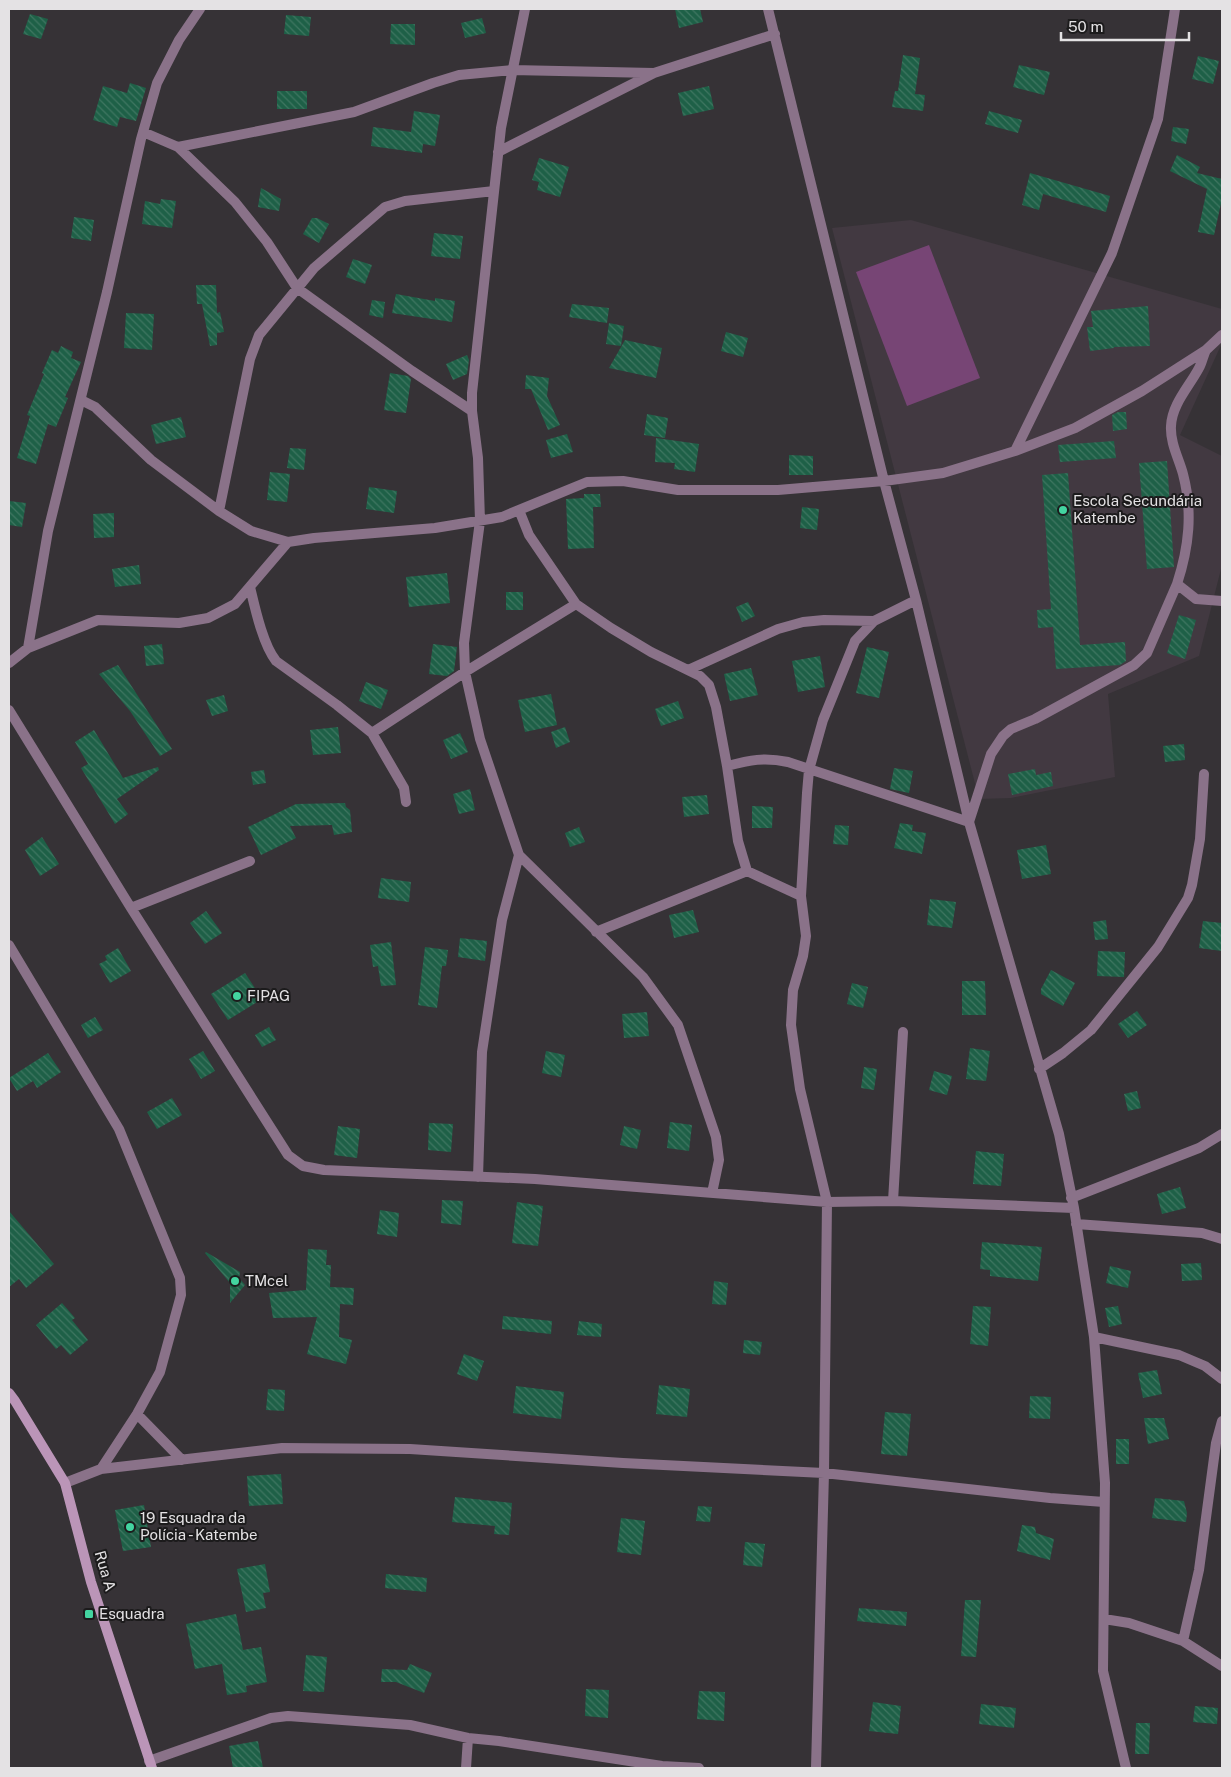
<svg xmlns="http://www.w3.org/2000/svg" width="1231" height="1777" viewBox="0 0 1231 1777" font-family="'Public Sans',sans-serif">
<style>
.built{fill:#423941}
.pitch{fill:#774575}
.building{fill:url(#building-back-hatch)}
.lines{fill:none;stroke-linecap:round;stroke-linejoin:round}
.street{stroke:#8a7289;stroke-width:10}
.secondary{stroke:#bb95b8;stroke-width:10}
.poi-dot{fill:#43d4a0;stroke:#1c1b1c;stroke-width:2}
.labels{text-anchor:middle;stroke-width:4;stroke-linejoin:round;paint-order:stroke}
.poi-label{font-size:15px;fill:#e4e2e4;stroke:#1c1b1c;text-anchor:start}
.street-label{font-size:15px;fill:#e4e2e4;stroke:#1c1b1c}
</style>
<defs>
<pattern id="building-back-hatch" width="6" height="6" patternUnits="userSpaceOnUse" patternTransform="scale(1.25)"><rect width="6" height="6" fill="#1e6047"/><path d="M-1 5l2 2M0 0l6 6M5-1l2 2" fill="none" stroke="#3f7661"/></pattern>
</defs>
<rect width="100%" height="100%" fill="#363236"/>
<path class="built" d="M911,220L1222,309V343L1180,435L1222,456V565L1199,656L1108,694L1115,777L1011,798L979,799L832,228Z"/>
<path class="pitch" d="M929,245L980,378L907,406L856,272Z"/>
<path class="building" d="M675,9H700L703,22L679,28Z
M30,14L48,19L41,39L23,34Z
M286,15L311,17L309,36L284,34Z
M482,18L486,33L465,38L461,23Z
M391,24H415V45L390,44Z
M903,55L920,58L915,94L925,95L923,111L892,107L895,91H898Z
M1198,56L1219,61L1213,84L1192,79Z
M1019,65L1050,72L1044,95L1013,87Z
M130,83L146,88L136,121L120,117L117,127L93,120L103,86L127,93Z
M709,86L714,109L683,116L678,93Z
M277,91H307V109H277Z
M414,111L440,115L435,146L423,144L422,153L371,146L373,127L411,132Z
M989,111L1022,120L1018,133L985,124Z
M1173,127L1189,129L1186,144L1171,141Z
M1177,155L1200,167L1197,173L1222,179V199L1214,235L1198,232L1207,189L1170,171Z
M539,158L569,167L560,197L537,190L539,182L532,180Z
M1030,173L1110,196L1106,212L1043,194L1039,210L1022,205Z
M261,188L281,199L279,211L258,207Z
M161,199L176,201L172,228L142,224L145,201L160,204Z
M74,217L94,220L91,241L71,238Z
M312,218H317L329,224L319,243L303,234Z
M434,233L463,236L460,259L431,256Z
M353,259L372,265L365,284L346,277Z
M196,285H216L217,313L220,312L224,332L217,333V345L210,346L202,304H197Z
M396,294L435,301V298L455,301L452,322L392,313Z
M372,300L385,302L383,318L369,315Z
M572,304L609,308L607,323L569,317Z
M1148,306L1150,346L1114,347V348L1090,351L1087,327H1093L1091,311Z
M126,313L154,314L152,350L124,348Z
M609,323L624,326L621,346L606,344Z
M726,332L748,338L743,357L721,351Z
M625,340L662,348L656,378L609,368Z
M61,346L73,352L71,358L81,362L65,397L68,398L56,427L48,424L36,464L17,458L30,416L27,415L44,374L42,373L52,350L58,353Z
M467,355L469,360L467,374L453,380L446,364Z
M390,373L408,376L411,379L406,413L384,410Z
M526,375L549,378L547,396L560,425L548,430L531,389H525Z
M1118,412H1126L1127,429L1113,431L1112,415Z
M647,414L668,418L665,438L644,435Z
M181,417L186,437L156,444L151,425Z
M567,434L573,452L551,458L546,440Z
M656,438L699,444L695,472L674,469L675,463L655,462Z
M1114,441L1116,458L1060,462L1058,445Z
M290,448L306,449L304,470L287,468Z
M789,455L813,456V475H789Z
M1167,461L1174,567L1147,569L1139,463Z
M270,472L290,474L287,502L267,500Z
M1068,473L1080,645L1125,642L1126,661L1120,665L1056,669L1053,627L1038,628L1037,610L1051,609L1042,475Z
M369,487L397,491L394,513L366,509Z
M584,494H600L601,507H593L594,548L568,549L566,499L584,498Z
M9,501L26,503L22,527L9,525Z
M802,507L819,509L817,530L800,528Z
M114,513V537L94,538L93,514Z
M139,565L141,584L115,587L112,569Z
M447,573L450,603L409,607L406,577Z
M506,592H523V610H506Z
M748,602L755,616L742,622L736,607Z
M1179,615L1196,620L1185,659L1167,653Z
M162,644L164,664L146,666L144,646Z
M433,644L457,647L454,671L447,676L429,674Z
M867,647L889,652L879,698L856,693Z
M820,656L825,687L798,692L792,661Z
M118,665L172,749L160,756L130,711L99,674Z
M751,668L758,695L730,701L724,674Z
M366,682L388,690L381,709L359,701Z
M551,694L557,725L525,732L518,700Z
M224,695L228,711L212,716L206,700Z
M678,701L684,718L661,726L655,709Z
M338,727L341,753L313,755L310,730Z
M565,727L570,742L556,748L551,732Z
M94,730L123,778L158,767L159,770L117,799L128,814L115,824L81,768L88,764L75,742Z
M460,733L468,752L451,759L443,740Z
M1184,744L1185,760L1165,762L1163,746Z
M894,768L913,771L909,793L890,789Z
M1035,769L1036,775L1051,772L1053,786L1012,795L1008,774Z
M264,770L266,783L253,785L251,772Z
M470,789L475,810L459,814L453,794Z
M707,795L709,814L684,817L682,797Z
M345,803L346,807L350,810L352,832L334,835L332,825L290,826L296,838L261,855L248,827L296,804Z
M752,806L773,807L772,828H752Z
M900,823L913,825L912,831L926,833L922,854L894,848Z
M835,825L849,826L848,845L833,844Z
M579,827L585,842L570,847L565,833Z
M42,837L59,864L40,876L25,850Z
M1046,845L1051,874L1022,879L1017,850Z
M381,878L411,882L409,902L378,898Z
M930,899L956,902L952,928L927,925Z
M693,910L699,932L674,938L669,915Z
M206,911L222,933L205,944L190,923Z
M1106,920L1108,939L1095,940L1093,922Z
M1203,921L1222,923V951L1199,948Z
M460,938L487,941L485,961L458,957Z
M391,942L396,985L381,986L378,966L373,967L370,945Z
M425,947L448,950L446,966H442L437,1008L418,1005Z
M118,948L131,971L110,983L99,964L107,960L105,956Z
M1098,951L1125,952L1124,977L1097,976Z
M1051,970L1075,983L1063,1006L1041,994V989Z
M245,973L262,999L228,1020L211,994Z
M962,981H985L986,1015H962Z
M852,983L868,987L863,1008L847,1004Z
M1137,1011L1147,1025L1128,1038L1118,1024Z
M647,1012L649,1036L624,1038L622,1014Z
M95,1017L103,1030L88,1038L81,1025Z
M269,1027L276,1040L262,1047L255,1035Z
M970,1048L990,1051L986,1081L966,1079Z
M203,1051L215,1071L201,1079L189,1059Z
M546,1051L565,1055L561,1077L542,1073Z
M48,1053L61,1072L37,1088L33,1081L17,1091L9,1078Z
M864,1067L877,1069L874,1090L861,1088Z
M934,1071L952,1076L947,1095L929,1090Z
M1137,1091L1141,1108L1128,1111L1124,1094Z
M172,1098L182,1115L157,1129L147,1112Z
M670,1122L692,1125L689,1151L667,1148Z
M429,1123L453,1124L451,1152L428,1150Z
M338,1126L360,1129L357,1158L334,1155Z
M624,1126L641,1130L637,1149L620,1145Z
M976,1151L1004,1154L1001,1186L973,1184Z
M1180,1187L1186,1208L1162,1214L1157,1194Z
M442,1200L463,1201L461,1225L441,1223Z
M517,1202L543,1206L538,1246L512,1243Z
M380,1210L399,1213L397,1237L377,1234Z
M9,1211L54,1264L26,1288L19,1279L9,1287Z
M982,1242L1042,1247L1038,1281L990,1276V1270L980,1269Z
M308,1249L327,1250L326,1265H331L330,1287L354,1288L353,1305L340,1304L339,1337L352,1340L346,1364L307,1354L317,1317L273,1318L269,1293L306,1290Z
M206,1252L240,1272L239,1278L245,1285L230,1303V1283L205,1253Z
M1201,1263L1202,1280L1182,1281L1181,1264Z
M1110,1266L1131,1271L1128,1288L1106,1283Z
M714,1281L728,1283L726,1305L712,1304Z
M62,1303L75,1318L72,1320L88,1340L70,1355L61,1345L56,1349L36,1325Z
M973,1306L991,1307L988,1346L970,1344Z
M1118,1306L1122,1324L1109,1327L1105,1308Z
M503,1316L552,1321L551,1334L502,1329Z
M579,1321L602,1324L601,1337L577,1335Z
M744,1340L762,1342L760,1355L743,1353Z
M464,1354L484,1361L477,1381L457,1374Z
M1157,1370L1162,1394L1143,1398L1138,1373Z
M659,1385L690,1389L687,1417L656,1414Z
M516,1386L564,1392L561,1419L513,1413Z
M268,1389L285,1390L284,1411L266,1410Z
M1030,1396L1051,1397L1050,1419L1029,1418Z
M885,1412L911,1414L907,1456L881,1454Z
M1144,1418H1164L1169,1439L1148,1444Z
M1116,1439H1129V1464H1116Z
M281,1474L283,1504L249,1506L247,1476Z
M455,1497L512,1503L509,1535L494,1534L495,1526L452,1522Z
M1155,1498L1184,1501L1187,1513L1186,1522L1152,1518Z
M144,1505L151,1547L123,1551L115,1510Z
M698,1506L712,1507L710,1522L696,1521Z
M621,1518L645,1521L641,1555L617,1552Z
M1022,1525L1035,1527L1036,1533L1054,1539L1050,1560L1017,1551Z
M745,1542L765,1544L762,1567L743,1565Z
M265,1564L270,1592L263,1593L266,1608L246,1612L237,1569Z
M386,1574L427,1578L426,1592L385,1588Z
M965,1600H981L976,1657L961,1656Z
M859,1608L907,1612L906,1626L857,1621Z
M236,1614L243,1650L261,1647L267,1682L246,1686L247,1692L227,1695L222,1664L195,1669L186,1624Z
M306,1655L327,1657L324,1692L303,1691Z
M410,1664L432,1673L424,1693L396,1682H381L382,1669L407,1670Z
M586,1689L609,1690L608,1718L585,1716Z
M699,1691L725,1692L724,1721L697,1719Z
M873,1702L901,1706L898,1734L869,1731Z
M981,1704L1016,1708L1014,1728L979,1724Z
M1195,1706L1218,1708L1217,1724L1193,1722Z
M1136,1723H1150L1149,1754H1135Z
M258,1741L263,1768H233L229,1746Z"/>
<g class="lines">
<path class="street" d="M525,9L501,128L472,393V411L478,458L480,521L464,643L465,672L480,739L519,855L643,977L678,1025L716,1137L719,1160L712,1193
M768,9L884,481L916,600L969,822L1059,1134L1074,1208L1094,1337L1105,1483L1103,1671L1126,1768
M143,132L178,147L235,202L267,242L297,288L412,371L472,411
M178,147L354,112L433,83L459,75L512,70L654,73
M498,152L654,73L775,34
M1206,350C1203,356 1202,363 1199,368C1189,387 1172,404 1171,426C1170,443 1179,459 1183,474C1193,512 1189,547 1177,584L1196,599L1222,601
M81,400L95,407L151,460L219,511L251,531L288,542L314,538L435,528L502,517L587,482L623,481L678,490H778L884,481L943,473L1015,451L1075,428L1142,391L1206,350L1222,335
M1015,451L1112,253L1158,119L1175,9
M519,510L529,535L576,604L611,628L651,652L700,676L709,685L716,707L727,766L738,841L747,871
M219,511L250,359L259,335L314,268L385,207L405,201L494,191
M250,587C255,608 263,645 276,661L337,705L372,733L404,788L406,802
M28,648L48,531L107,292L141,139L157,83L179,40L200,9
M9,663L28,648L98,620L179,623L208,618L235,604L288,542
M688,670L778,629L803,622L824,620L874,621
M9,710L131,908L288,1155L303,1166L324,1170L535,1179L827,1202L893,1201L1074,1208
M372,733L465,672L576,604
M727,766C750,760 764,757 788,762L969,822L991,754L1003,736L1011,729L1035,719L1134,665L1147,653L1177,584
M131,908L250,861
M596,932L747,871L801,896
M9,945L119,1129L180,1278L181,1295L160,1372L137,1414L101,1469
M1039,1069L1063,1053L1091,1030L1158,947L1188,898L1192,885L1200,839L1204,774
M478,1177L482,1052L502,920L519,855
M1071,1198L1199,1148L1222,1134
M893,1201L903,1032
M1076,1224L1202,1233L1222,1239
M1094,1337L1179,1355L1205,1366L1222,1379
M137,1414L182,1460
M65,1483L101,1469L282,1448L410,1449L623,1463L824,1473L1050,1498L1104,1502
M1104,1619L1129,1623L1183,1641L1222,1666
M1183,1641L1199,1570L1216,1443L1222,1421
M149,1761L271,1718L288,1716L410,1725L468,1738L499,1741L662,1766L699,1768
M466,1768L468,1738
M816,1768L824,1473L827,1202L800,1089L791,1025L793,990L803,956L806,936L801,896L807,793L809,770L823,720L855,641L874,621L916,600"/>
<path class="secondary" d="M9,1393L15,1401L65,1483L91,1582L152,1768"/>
</g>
<g class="poi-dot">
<circle cx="1063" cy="510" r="5"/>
<circle cx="237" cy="996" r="5"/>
<circle cx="235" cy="1281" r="5"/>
<circle cx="130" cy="1527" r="5"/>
<rect x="84" y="1609" width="10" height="10" rx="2.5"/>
</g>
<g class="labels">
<g class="poi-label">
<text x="1073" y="506">Escola Secundária<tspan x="1073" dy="17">Katembe</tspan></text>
<text x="247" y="1001">FIPAG</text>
<text x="245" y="1286">TMcel</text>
<text x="140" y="1523">19 Esquadra da<tspan x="140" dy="17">Polícia - Katembe</tspan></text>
<text x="99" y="1619">Esquadra</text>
</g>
<g class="street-label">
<text transform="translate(105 1571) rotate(74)" y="5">Rua A</text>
</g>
</g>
<rect width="1231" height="1777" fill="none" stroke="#e4e2e4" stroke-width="20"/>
<path d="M1061 32v8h128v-8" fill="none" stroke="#e4e2e4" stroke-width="2.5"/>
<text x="1068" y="32" font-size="15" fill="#e4e2e4" stroke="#1c1b1c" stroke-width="4" paint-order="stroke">50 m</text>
</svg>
